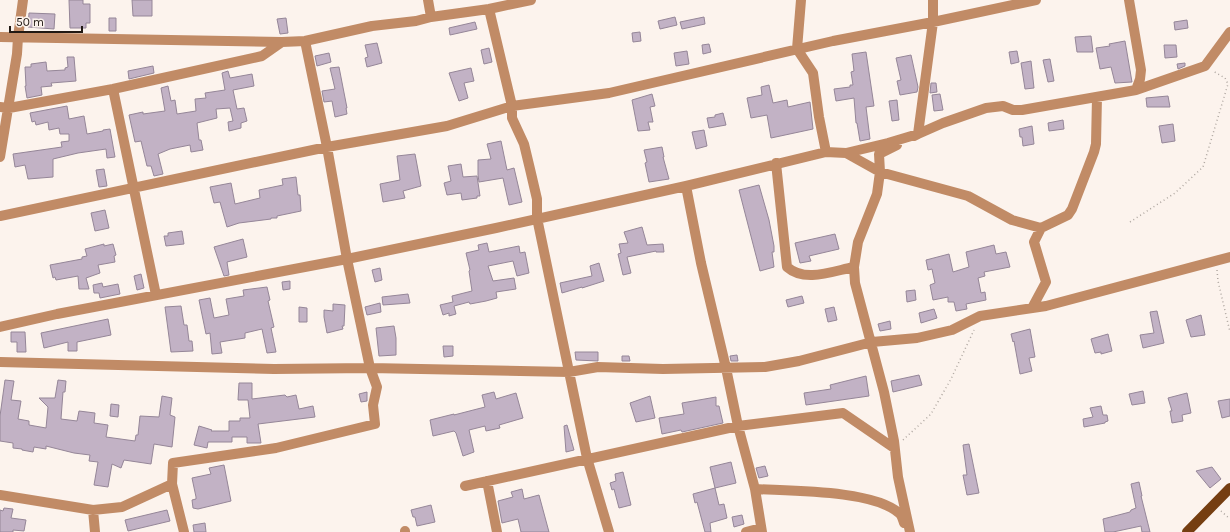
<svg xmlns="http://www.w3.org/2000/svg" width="1230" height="532" viewBox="0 0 1230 532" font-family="Karla,sans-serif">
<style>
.building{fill:#c2b2c5;stroke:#958698}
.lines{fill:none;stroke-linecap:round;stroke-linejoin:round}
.path{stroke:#afa7a1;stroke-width:1.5;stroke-dasharray:1 3;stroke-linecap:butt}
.minor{stroke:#c18b66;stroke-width:10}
.major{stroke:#753e11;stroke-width:10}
</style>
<rect width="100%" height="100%" fill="#fcf3ed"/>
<path class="building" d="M69,0H83V4H90V23H86V28H70Z
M132,0H152V16H133Z
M29,13L55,14L54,29L28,27Z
M675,17L677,25L660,29L658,21Z
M704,17L705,24L682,29L680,22Z
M109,18H116V31H109Z
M286,18L288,33L280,34L277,19Z
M1187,20L1188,28L1175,30L1174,22Z
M475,22L477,29L450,35L449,28Z
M640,32L641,41L633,42L632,33Z
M1091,36L1093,52H1077L1075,37Z
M1125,41L1132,82L1115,83L1111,67L1100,69L1096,48L1110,46L1109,44Z
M377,43L382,63L367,67L365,58L368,57L365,45Z
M709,44L711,52L703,54L702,45Z
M1164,45H1176L1177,57L1165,58Z
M489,48L492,62L484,64L481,50Z
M687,51L689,64L676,66L674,53Z
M1017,51L1019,62L1011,64L1009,52Z
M866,52L874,106L866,107L870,139L860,141L857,123H856L854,98L836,101L834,89L850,87V85H853L851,72L854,71L852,54Z
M329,53L331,62L317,66L315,56Z
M911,55L918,87L917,92L900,95L897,81L901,80L896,58Z
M67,57H74L76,81L51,83L52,86L41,87L42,95L27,98L25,86H26L25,67H31V64L46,62L47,71L65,70V68L68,67Z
M1050,59L1054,81L1048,82L1043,60Z
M1031,61L1034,88L1025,89L1021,63Z
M1185,63V66L1178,69L1177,64Z
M153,66L154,73L129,79L128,71Z
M339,67L347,108H346L347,114L335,117L332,101L324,102L322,91L335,89L330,68Z
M471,68L474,81L464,83L468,98L459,101L449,73Z
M228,71L230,78L252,74L254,86L233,90L237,109L244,108L247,121L241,123V128L229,131L228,122L233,121L230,108L216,109L217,118L197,123L199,140H201L203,150L191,152L190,145L170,149L158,154L163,174L154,176L151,166H147L141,141L135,142L129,115L143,112V114L165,111L161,88L168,86L171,101L175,100L177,114L196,111L195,99L206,98L205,93L225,90L222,73Z
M931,83H936L937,92L930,93Z
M769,85L773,103L787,100L788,107L810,102L813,129L771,138L767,115L751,118L747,98L762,95L761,87Z
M652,94L655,106L650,107L653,122H648L650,130L638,131L632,100Z
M940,94L943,110L934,111L932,95Z
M1168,96L1170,107H1147L1146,98Z
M897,100L899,120L892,121L889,101Z
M67,106L69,119L84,116L87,134L103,131V130L110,129L115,157L107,158L106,149L78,153L53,159V177L28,179L25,165L15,167L13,154L62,147L61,142L69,141V134H60L59,128L49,130L48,122L36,125L35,121L32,122L30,113Z
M723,113L726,125L709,128L707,118L715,117V115Z
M1063,120L1064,129L1049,131L1048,123Z
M1173,124L1175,141L1162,143L1159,126Z
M1032,126L1034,144L1023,146L1022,137H1020L1019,129Z
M704,130L707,146L696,149L692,132Z
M501,141L507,170L514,168L522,202L509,205L503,178L479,182L478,175V160L491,159L487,144Z
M662,147L664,157H663L669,179L649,182L645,163L647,162L644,150Z
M415,154L421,186L403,191L405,198L383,202L380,184L400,180L397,156Z
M461,164L463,177L477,176L480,196H477V198L462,200L461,193L447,195L444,183L451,181L448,166Z
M104,169L107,186L99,187L96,170Z
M296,177L298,195H300L301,211L277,216V218H271V219L239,223L227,227L220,202L214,203L210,187L231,183L235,204L260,198L259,190L283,185L282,179Z
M759,185L769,220L774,246V252H772L774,267L760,271L739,190Z
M105,210L109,228L95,231L91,213Z
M642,227L647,245L663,244L664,252H656V251L627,257L631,273L623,275L618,254L621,253L619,244L628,243L624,232Z
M182,231L184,244L166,246L164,236H168V233Z
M835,234L839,249L809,256L811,261L800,263L795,243Z
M243,239L247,257L227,262L229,275L224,276L214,247Z
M487,243L489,252L519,246L520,253L525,252L529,273L517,276L513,261L488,266L493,281L514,278L516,289L496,292L497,298L486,301L470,304L469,302L454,306L456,314L449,316V313L443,315L440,305L453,302L452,296L472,291L469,271L470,270L466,253L479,250L478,245Z
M104,244V246L113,244L116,255L114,256L115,262L98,265L100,273L86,278L89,289H79L78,276L56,280L55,277L53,278L50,265L82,259V257L87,256L85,249Z
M994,245L996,254L1006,252L1010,267L984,272L985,276L978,278L981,293L985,292L986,300L966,304L967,309L956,311L954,302H948V297L933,300L930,285L935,283L932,269L928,270L926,260L949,254L953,272L969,267L966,252Z
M599,263L604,281L582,288V287L562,293L560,283L592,276L590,266Z
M380,268L382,280L375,282L372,270Z
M141,274L144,288L137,290L134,276Z
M290,281V289L283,290L282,282Z
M102,283L103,287L118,284L120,294L100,298L99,293H94L93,285Z
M267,287L270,300L268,301L274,327L271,328L276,352L267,353L262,329L245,333V338L220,342L222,353L212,354L210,333L206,334L199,300L210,298L214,318L229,315L226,299L244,296L243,290Z
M915,290L916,300L907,302L906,291Z
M408,294L410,303L383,305L382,297Z
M802,296L804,303L788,307L786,300Z
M380,303L381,312L367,315L365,307Z
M333,304L345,305L344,326H342L343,329L327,333L324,317V310L333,311Z
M181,306L184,325H187L189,341H192L193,351L171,352L165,307Z
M299,307L307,308V322H299Z
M834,307L837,320L828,322L825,309Z
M934,309L937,318L921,323L919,313Z
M1157,311L1164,343L1143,348L1140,335L1154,333L1150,312Z
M1201,315L1205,335L1191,337L1186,320Z
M108,319L111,335L77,342V351H68V342L44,348L41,333Z
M890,321L891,329L880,331L878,324Z
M394,326L396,338V355L379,356L376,328Z
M1030,329L1035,357L1029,358L1032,371L1020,374L1014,341L1013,342L1011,334Z
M11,332H25L26,352H17V342H11Z
M1108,334L1112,351L1101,354V352L1095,353L1091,339Z
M443,346H453V356L444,357Z
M575,352H598V361L576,360Z
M737,355L738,361H731L730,356Z
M622,356H629L630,361H622Z
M919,375L922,385L893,392L891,381Z
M866,376L869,396L806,405L804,393L831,389L830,385Z
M5,380L14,381L11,400L21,401L18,419L29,421V425L46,428L48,407L39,398H55L58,380L66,381L65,392H63L61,419L77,421L79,411L95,413L94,423L108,425L106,437L135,441L136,435H138L140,416L159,417L162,396L172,398L170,415L175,417L172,447L154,444L151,464L124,460L121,468L112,464L108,487L94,485L98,462L89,461L90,455L74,453L46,446V449L34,447L33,452L22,450V449L13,448V443L0,441V416Z
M239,383H252V399L285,395L287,397L296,395L299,409L313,406L315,417L258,424L261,443H247V437H232V442H208L207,448L194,445L199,426L212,430L211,431H229V421H240V418H250L248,400H238Z
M1143,391L1145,403L1132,405L1129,394Z
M367,392V401L361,402L359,394Z
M494,392L496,399L516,393L523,418L499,425L500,428L486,431L485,426L469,430L474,452L463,456L456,433L454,431L433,436L430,420L454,414V415L485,407L482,395Z
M1187,393L1191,413L1182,415L1183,421L1172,423L1170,411H1172L1168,398Z
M650,396L655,418L636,422L630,403Z
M716,397V406H719L723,423L682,432L681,430L662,434L659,418L684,414L682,403Z
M1230,399V416L1222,418L1218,401Z
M111,404L119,405L118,417L110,416Z
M1101,406L1103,415H1107L1108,421L1105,422V423L1084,427L1083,419L1093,417L1090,408Z
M567,425L574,450L566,452L564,426Z
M969,444L979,493L967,495L963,475H967L963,445Z
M731,462L736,483L715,488L710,467Z
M224,465L231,501L198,509L193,508L192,500L196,499V497L192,478L211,474L209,468Z
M765,466L768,476L759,478L756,468Z
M1212,467L1221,479L1210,488L1196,471Z
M623,472L631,505L619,508L614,489L612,490L610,483L616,481L615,474Z
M1139,482L1142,496H1141L1150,532H1142L1141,526L1113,532H1105L1103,519L1130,512L1131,510L1136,508L1131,484Z
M715,488L719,505L724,504L727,518L710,523L711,532H705L697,502L695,503L693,494Z
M522,489L524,499L539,495L549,532H521L518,519L502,523L498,501L513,497L511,492Z
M431,505L435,522L417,526L415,517H413L411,510Z
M4,508L13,509L11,518L26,520L24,531L13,530V532H0V510L3,511Z
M167,510L170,521L128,531L125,520Z
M742,515L744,524L734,527L732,517Z
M205,523L206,532H194L193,525Z"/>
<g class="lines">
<path class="path" d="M1130,222L1175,193L1203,167L1228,84L1225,78L1213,71
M1217,270L1218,281L1230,332
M903,440L931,414L951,379L974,330
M1221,511L1230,519"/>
<path class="minor" d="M428,0L431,17
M801,0L797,49L813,73L819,117L826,152
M1129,0L1141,70L1140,79L1136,90
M489,9L512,106V118L524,144L530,169L537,199V218L587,458L609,532
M0,37L282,42L305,41L372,26L416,21L431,17L489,9L531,0
M113,89L156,295
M0,107L9,108L113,89L262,56L282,42
M914,136L918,134L933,22V0
M897,145L879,154L880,172L877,194L858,242L854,267L855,283L884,392L894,441L898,477L910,532
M846,153L880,172L968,196L1012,220L1041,228
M0,157L17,54L18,37L23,0
M776,163L787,267C805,283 833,271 854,267
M686,186L701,263L726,368L738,426L755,489L762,532
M0,216L327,147L447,126L512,106L609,93L833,41L933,22L1036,0
M1032,308L1046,282L1034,242L1041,228L1068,215L1072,209L1094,152L1096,144L1097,97
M0,327L57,314L347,259L496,228L686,186L826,152L846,153L888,143L918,134L943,123L986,108L1003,106L1013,110H1022L1136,90L1205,66L1230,32
M0,362L274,369L370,368L569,372L598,367L663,369L765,367L799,361L872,342L917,338L952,330L980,316L1046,306L1230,257
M487,481L497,532
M465,486L738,426L843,413L894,448
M755,489C790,491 873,490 899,513C902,515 903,520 904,523
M0,495L93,510L122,507L172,484
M93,510L95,532
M405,531V532
M184,532L172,484L173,463L276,448L375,424L373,405L377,387L370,368L347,259L327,147L305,41
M746,532L761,528"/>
<path class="major" d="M1187,532L1230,488"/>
</g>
<path d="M10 26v6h72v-6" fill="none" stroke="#211914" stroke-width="2"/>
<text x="16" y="26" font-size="12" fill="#211914" stroke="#fcf3ed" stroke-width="3" paint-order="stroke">50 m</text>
</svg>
